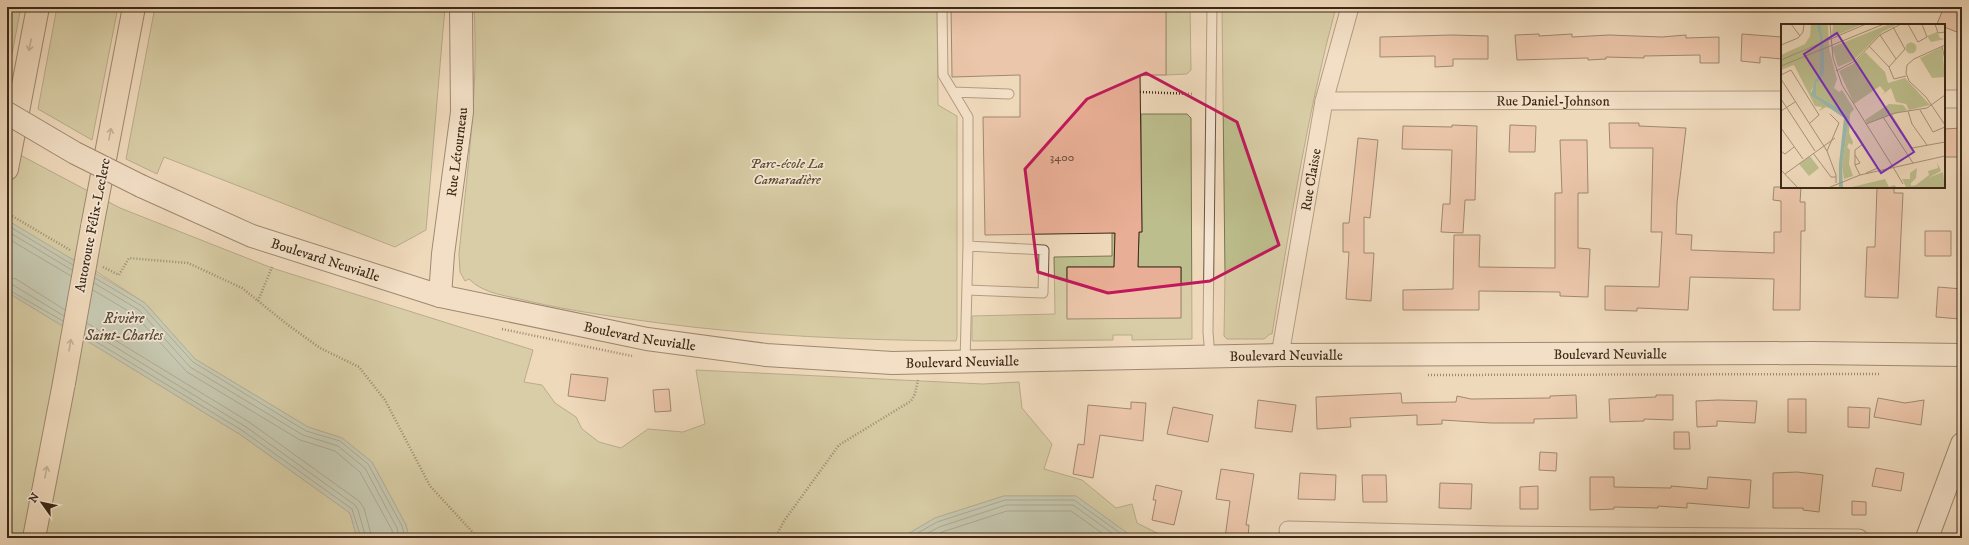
<svg xmlns="http://www.w3.org/2000/svg" width="1969" height="545" viewBox="0 0 1969 545" font-family="'IM FELL DW Pica',serif">
<style>
.green{fill:#bdbe8d;stroke:#7c7452}
.water{fill:#9abaac;stroke:#748070}
.lines{fill:none;stroke-linecap:round;stroke-linejoin:round}
.shore{stroke:#6b7262;stroke-width:1}
.building{fill:#e9af96;stroke:#3c2917}
.lane-casing{stroke:#695540;stroke-width:11}
.street-casing{stroke:#695540;stroke-width:19}
.secondary-casing{stroke:#3c2917;stroke-width:24}
.highway-casing{stroke:#3c2917;stroke-width:24}
.path{stroke:#3c2917;stroke-width:2.5;stroke-dasharray:1 2;stroke-linecap:butt}
.lane{stroke:#f5e6d3;stroke-width:9}
.street{stroke:#f5e6d3;stroke-width:17}
.secondary{stroke:#f5e6d3;stroke-width:22}
.highway{stroke:#efd9bb;stroke-width:22}
.secondary-bridge-casing{stroke:#3c2917;stroke-width:24;stroke-linecap:butt}
.highway-bridge-casing{stroke:#3c2917;stroke-width:24;stroke-linecap:butt}
.secondary-bridge{stroke:#f5e6d3;stroke-width:22}
.highway-bridge{stroke:#efd9bb;stroke-width:22}
.oneway{stroke:#968169}
.marked{fill:none;stroke:#c2185b;stroke-width:3;stroke-linejoin:round}
.labels{text-anchor:middle;stroke-width:3.5;stroke-linejoin:round;paint-order:stroke}
.number-label{font-size:12px;fill:#674a37}
.street-label{font-size:14px;fill:#3c2917;stroke:#f5e6d3}
.park-label{font-size:14px;font-style:italic;fill:#5c4e34;stroke:#f5e6d3}
.water-label{font-size:15px;font-style:italic;fill:#544d3c;stroke:#f5e6d3}
.inset-road{fill:none;stroke:#a79379;stroke-width:1}
.view{fill:#7b2cbf;fill-opacity:0.15;stroke:#7b2cbf;stroke-width:2}
.inset-edge{fill:none;stroke:#3c2917;stroke-width:2}
</style>
<rect width="100%" height="100%" fill="#efd9bb"/>
<filter id="stains"><feTurbulence type="fractalNoise" baseFrequency=".005" numOctaves="4"/><feColorMatrix values="0 0 0 0 .2 0 0 0 0 .09 0 0 0 0 .02 0 0 0 .5 -.17"/></filter>
<radialGradient id="worn" r=".72"><stop offset=".6" stop-color="#630" stop-opacity="0"/><stop offset="1" stop-color="#630" stop-opacity=".3"/></radialGradient>
<path class="green" d="M7,7H21L7,80Z
M57,7H118L92,140L38,109Z
M155,7H445L426,230L395,247L164,157L157,174L126,159Z
M474,7H937L938,105L957,116V337L956,341C857,340 758,336 659,323C615,317 571,311 528,301C509,296 483,294 469,279L465,281L460,272L459,254C467,172 479,89 474,7Z
M1166,7H1190L1191,70L1187,74L1166,75Z
M1222,7H1336C1307,114 1290,225 1272,334H1270L1264,339H1227L1224,336L1225,275Z
M1141,114H1187L1191,118L1192,339L1132,340V335H1113V340L972,341V316L1055,314L1054,257L1112,256V233H1115L1114,267H1067V318H1181V267H1138L1139,232H1142Z
M7,148L120,208L272,268L533,350L524,382L542,385L555,403L576,417L582,429L599,442L621,448L648,429L683,432L705,424L696,370L983,384L1019,382L1022,408L1052,444L1044,469L1082,480L1116,508L1132,504L1137,523L1167,538H1134L1076,496H1004L935,518L901,538H409L406,525L372,462L342,438L308,427L195,359L145,303L97,272L58,252L7,220Z
M7,292L241,435L350,513L357,538H7Z"/>
<path class="water" d="M7,220L145,303L195,359L308,427L342,438L372,462L406,525L409,538H357L350,513L241,435L7,292Z
M1004,496H1076L1134,538H901L935,518Z"/>
<g class="lines">
<path class="shore" d="M7,225L73,265
M7,231L72,270
M7,238L71,276
M7,277L16,279L65,310
M95,278L142,306L193,362L306,431L340,441L368,464L402,526L405,538
M94,283L139,310L190,367L303,435L338,446L365,468L397,528L399,538
M7,284L13,285L64,316
M7,289L63,321
M93,290L135,315L187,372L300,440L335,451L360,472L392,530L393,538
M87,323L249,422L359,501L364,508L372,538
M86,329L246,427L355,505L358,510L366,538
M85,335L243,431L352,509L361,538
M909,538L937,522L1005,500H1074L1127,538
M919,538L939,527L1006,505H1073L1119,538
M931,538L942,532L1007,511H1071L1109,538"/>
</g>
<path class="building" d="M951,7H1166V75H1140L1142,232H1139L1138,267H1181V318L1067,319V267H1114L1115,233L985,235L983,117H1020V75L952,77Z
M1944,7H1962V34L1944,27V25L1937,24Z
M1539,34V36L1572,34V37L1609,35L1662,37L1686,35V38L1719,37V63H1700V55L1644,56V58L1606,57V59L1588,60V58L1517,60L1515,35Z
M1742,34L1782,37V59L1760,57V63L1741,61Z
M1452,35L1488,36V59H1453V66L1435,67V56L1380,57V37Z
M1609,123H1639V126L1686,128L1677,203L1676,234L1692,235L1691,250L1774,253V232H1781V201L1773,200L1774,187H1801L1800,202H1805V231H1801L1800,310H1773L1774,279L1690,277L1688,310L1637,308V311L1605,310V286L1659,287L1662,232H1651L1653,148H1610Z
M1452,125L1477,126L1475,200H1465L1463,233L1441,232L1443,204H1450L1452,150L1402,149L1403,126L1452,127Z
M1510,125L1536,126L1535,152H1509Z
M1962,128V157H1944V129Z
M1358,138L1378,140L1370,218L1364,217V253H1374L1371,301L1346,299L1349,252H1343V223H1349Z
M1560,140H1587L1588,193H1578V248L1590,249L1588,297L1560,296V292L1479,291V310H1403V290L1453,289L1454,235H1480L1479,267L1555,268V193H1562Z
M1877,187H1894V193H1903L1898,298L1865,297L1867,247H1875Z
M1925,231H1951V256H1925Z
M1938,287L1962,289L1960,319L1936,317Z
M571,374L608,378L605,401L568,396Z
M669,389L671,411L655,412L653,390Z
M1401,393L1402,403L1456,402L1457,396L1471,399L1550,398V396L1576,395L1577,418L1534,419V423H1491L1442,420V424L1417,425V415L1350,418L1351,427L1317,429L1316,397Z
M1656,395H1673V420L1644,419V421L1610,422L1609,399L1656,397Z
M1878,398L1905,403L1924,400L1921,425L1874,417Z
M1788,399H1806V433L1788,432Z
M1258,400L1296,405L1292,432L1255,428Z
M1718,400L1757,401L1755,423L1717,421V426L1697,427L1696,401Z
M1131,402L1146,403L1143,441L1100,435L1093,478L1073,474L1078,444L1084,445L1088,405L1131,409Z
M1173,407L1213,415L1208,442L1167,434Z
M1848,407L1870,408L1869,428L1848,427Z
M1674,432H1689L1690,449H1674Z
M1540,452L1557,453L1556,471L1539,470Z
M1876,468L1904,473L1901,491L1872,486Z
M1221,469L1254,474L1246,525H1249L1248,538H1225L1230,501L1216,499Z
M1797,472L1823,475L1819,512L1803,510V508H1773V473Z
M1300,473L1336,475L1335,500L1298,499Z
M1362,475H1386L1387,502H1363Z
M1590,477H1614V487L1671,488V486L1707,489L1708,477L1751,480L1749,508L1687,503V508L1658,506V508L1614,507V509L1590,510Z
M1440,483L1472,484L1471,509L1439,508Z
M1156,485L1182,491L1174,525L1152,520L1156,500H1153Z
M1538,486V509H1520V487Z
M1852,501L1866,502V515H1852Z"/>
<g class="lines">
<defs>
<path id="lane" d="M942,7L943,75L968,117V246
M953,92L1009,94
M1210,356L1208,332L1212,7
M965,362L968,246L1044,250L1043,293L967,290"/>
<g id="street">
<path d="M1944,99H1962"/>
<path id="s1" d="M1324,101L1782,100"/>
<path id="s2" d="M1280,355L1324,101L1350,7"/>
<path d="M1288,530L1499,535L1859,538"/>
</g>
<g id="secondary">
<path id="s3" d="M141,186L252,236L440,296L647,339L766,355L892,363L1280,355L1813,353L1962,355"/>
<path id="s4" d="M440,296L443,254L462,112L461,7"/>
<path d="M1927,538L1962,444"/>
</g>
<path id="highway" d="M7,169L38,7
M92,227L134,7
M34,538L64,383"/>
</defs>
<use href="#lane" class="lane-casing"/>
<use href="#street" class="street-casing"/>
<use href="#secondary" class="secondary-casing"/>
<use href="#highway" class="highway-casing"/>
<path class="path" d="M1140,92L1194,94
M7,213L70,250
M103,267L119,275L129,258L188,263L242,288L288,325L320,348L359,367L385,400L430,486L478,538
M258,301L272,267
M502,329L632,356
M1428,375L1879,374
M775,538L784,521L839,445L911,401L915,394L918,380"/>
<use href="#lane" class="lane"/>
<use href="#street" class="street"/>
<use href="#secondary" class="secondary"/>
<use href="#highway" class="highway"/>
<defs>
<path id="secondary-bridge" d="M7,113L75,153L141,186"/>
<path id="highway-bridge" d="M64,383L92,227"/>
</defs>
<use href="#secondary-bridge" class="secondary-bridge-casing"/>
<use href="#highway-bridge" class="highway-bridge-casing"/>
<use href="#secondary-bridge" class="secondary-bridge"/>
<use href="#highway-bridge" class="highway-bridge"/>
</g>
<defs><path id="oneway-shaft" d="M-6 0H5M1.5-3L5.5 0L1.5 3" fill="none" stroke-width="1.6" stroke-linecap="round" stroke-linejoin="round"/></defs>
<g class="oneway">
<use href="#oneway-shaft" transform="translate(30 45) rotate(101)"/>
<use href="#oneway-shaft" transform="translate(110 134) rotate(-79)"/>
<use href="#oneway-shaft" transform="translate(70 345) rotate(-80)"/>
<use href="#oneway-shaft" transform="translate(46 472) rotate(-79)"/>
</g>
<path d="M0 0H1969V545H0ZM1146,73L1237,122L1279,245L1210,281L1108,293L1038,272L1025,169L1087,99Z" fill="#efd9bb" fill-opacity=".55" fill-rule="evenodd"/>
<path class="marked" d="M1146,73L1237,122L1279,245L1210,281L1108,293L1038,272L1025,169L1087,99Z"/>
<g class="labels">
<g class="number-label">
<text x="1062" y="161">3400</text>
</g>
<g class="street-label">
<text dy="5" stroke="none"><textPath href="#s1" startOffset="229">Rue Daniel-Johnson</textPath></text>
<text dy="5" stroke="none"><textPath href="#s4" startOffset="145">Rue Létourneau</textPath></text>
<text dy="5" stroke="none"><textPath href="#s2" startOffset="178">Rue Claisse</textPath></text>
<text transform="translate(92 225) rotate(-79)" y="5">Autoroute Félix-Leclerc</text>
<text dy="5" stroke="none"><textPath href="#s3" startOffset="199">Boulevard Neuvialle</textPath></text>
<text dy="5" stroke="none"><textPath href="#s3" startOffset="523">Boulevard Neuvialle</textPath></text>
<text dy="5" stroke="none"><textPath href="#s3" startOffset="1495">Boulevard Neuvialle</textPath></text>
<text dy="5" stroke="none"><textPath href="#s3" startOffset="1171">Boulevard Neuvialle</textPath></text>
<text dy="5" stroke="none"><textPath href="#s3" startOffset="847">Boulevard Neuvialle</textPath></text>
</g>
<g class="park-label">
<text x="787" y="168">Parc-école La<tspan x="787" dy="16">Camaradière</tspan></text>
</g>
<g class="water-label">
<text x="124" y="323">Rivière<tspan x="124" dy="17">Saint-Charles</tspan></text>
</g>
</g>
<g transform="translate(1781 24)">
<rect width="164" height="164" fill="#efd9bb"/>
<path d="M30,0H35L39,15V50L30,67L39,77L53,86L45,83L38,87L41,83L34,82L13,41L0,46V31L24,20L29,12ZM40,0H47L48,24L56,55L53,64L58,68L61,66L73,85L69,90L68,109L72,118L71,121L68,119L66,123L69,126L68,140L72,152L63,155L61,141L68,93L61,86L35,71V59L43,47ZM52,0H82L51,13ZM109,0H117L101,8L73,36L57,43L51,23ZM156,8L159,14L164,15L150,18L146,12ZM124.5 24a5.5 5.5 0 1 1 11 0a5.5 5.5 0 1 1-11 0ZM161,23L164,53L151,54L139,34ZM84,28L104,48L107,59L124,54L149,81L128,86L125,80L115,78L110,64L100,72L104,68L99,62L73,80L58,47L72,40ZM108,80L122,81L126,86L86,99L84,96ZM29,132L38,144L28,152L18,140ZM156,138L160,147L147,154L162,148L164,164H122L125,163L121,155H129V149L136,144L135,154L130,159V162L135,161L148,151L147,147L157,144ZM104,155L108,163L113,161L117,164H67Z" fill="#bdbe8d"/>
<path d="M35,0H40L43,30V50L35,59V71L61,86L68,93L61,141L62,164H58V140L63,94L30,71L34,56L39,50V15Z" fill="#9abaac"/>
<path class="inset-road" d="M10,0L19,12M49,0L52,34L61,61L112,143M127,0L137,18L146,13L141,0M154,0L157,9L164,8M99,11L115,35M0,21L17,14L22,8L23,0M164,21L133,35L126,41L125,49L128,57L145,73L164,101M88,22L108,43L113,55L125,52M161,22L164,36M0,36L85,0M0,42L103,0M108,43L124,25L112,3M55,47L74,37L99,11L120,0M0,51L10,46L38,91L29,99M0,55L46,127L55,151V159M0,75L34,127M139,86L152,108L164,103M0,87L14,78M127,87L131,100L146,121M110,90L131,124L164,118M102,93L132,139M85,100L114,89L146,84L164,71M0,104L22,135M74,107L98,146M0,127L4,130L13,123M46,127L58,99L49,90M32,129L50,153H55M74,131L79,139L74,141M112,143L122,160M0,146L17,164M85,149L97,144M4,150L54,114M79,151L74,141V126L82,120M47,164L79,151L164,132"/>
<path class="view" d="M56,9L133,128L100,149L23,30Z"/>
<rect width="164" height="164" class="inset-edge"/>
</g>
<rect width="1969" height="545" fill="none" stroke="#efd9bb" stroke-width="24"/>
<rect x="8" y="8" width="1953" height="529" fill="none" stroke="#3c2917" stroke-width="2"/>
<rect x="12" y="12" width="1945" height="521" fill="none" stroke="#3c2917"/>
<g transform="translate(42 503) rotate(303)" stroke="#f5e6d3" stroke-width="3" paint-order="stroke">
<path d="M0-3L7 15L0 10L-7 15Z" fill="#3c2917"/>
<text y="-6" font-size="11" font-weight="bold" text-anchor="middle" fill="#3c2917">N</text>
</g>
<rect width="100%" height="100%" filter="url(#stains)"/>
<rect width="100%" height="100%" fill="url(#worn)"/>
</svg>
